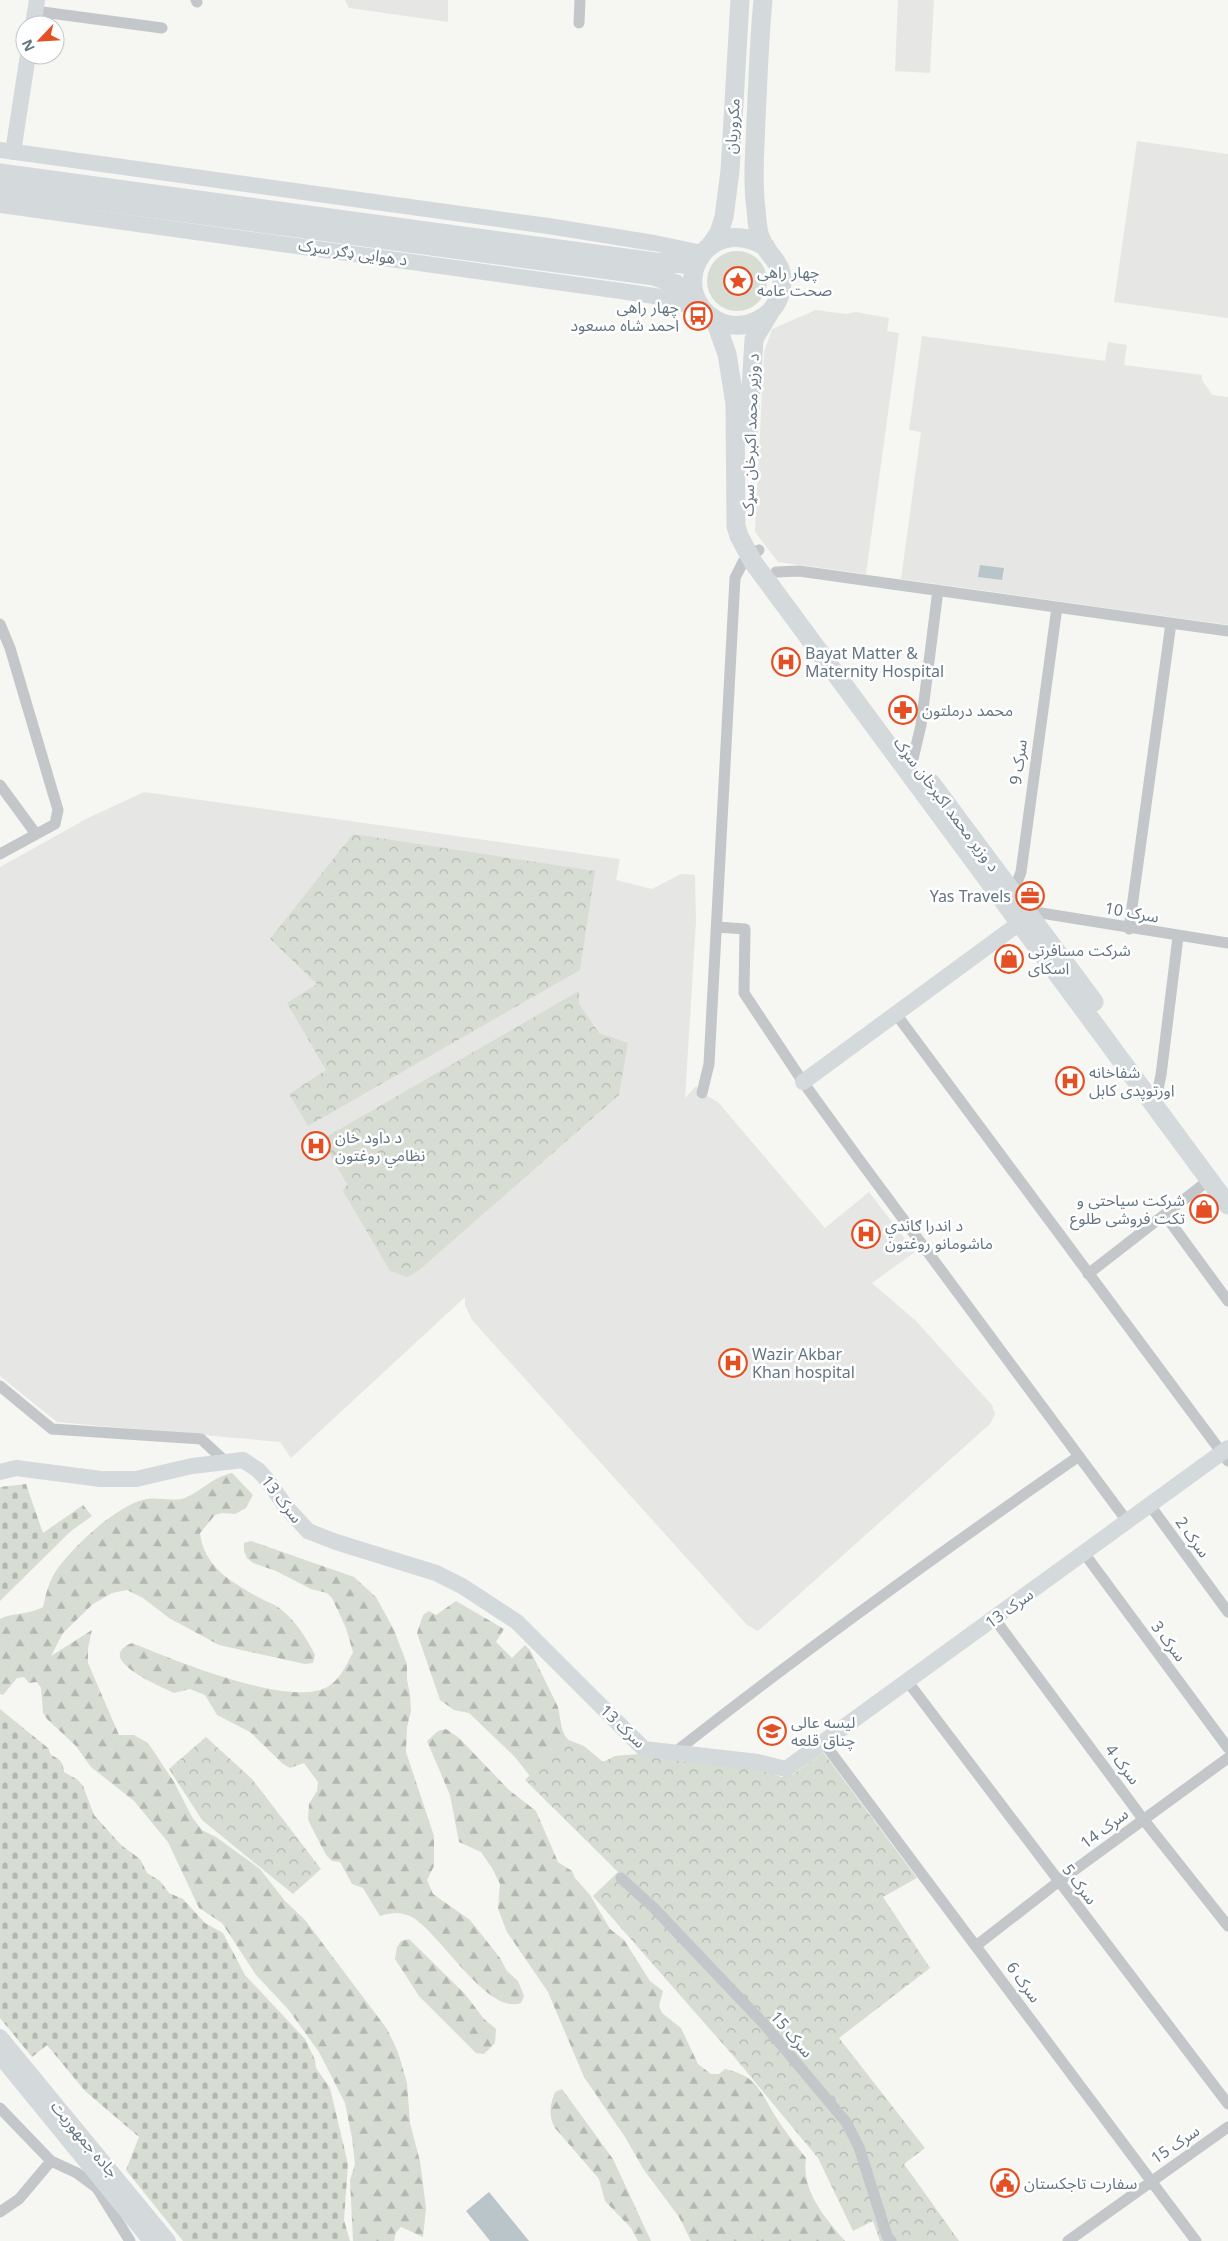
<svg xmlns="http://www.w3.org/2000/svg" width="1228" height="2241" viewBox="0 0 1228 2241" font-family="'Noto Sans','Noto Sans Arabic',sans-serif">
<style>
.built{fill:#e6e7e5}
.grass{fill:#d7ddd3}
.forest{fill:url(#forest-firs)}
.cemetery{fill:url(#cemetery-stones)}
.park{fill:url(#park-crowns)}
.water{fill:#bac5c9}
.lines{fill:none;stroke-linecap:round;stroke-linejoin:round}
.street{stroke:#c3c7ca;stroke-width:11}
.secondary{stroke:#d4d9dc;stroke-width:16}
.primary{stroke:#d4d9dc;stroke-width:19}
.labels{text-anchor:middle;stroke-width:5;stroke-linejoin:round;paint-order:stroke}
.street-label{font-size:16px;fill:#647683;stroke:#fff}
.poi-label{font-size:16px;fill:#647683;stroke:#fff;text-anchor:start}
</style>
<defs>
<pattern id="forest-firs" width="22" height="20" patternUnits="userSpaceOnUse" patternTransform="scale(1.25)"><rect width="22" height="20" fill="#d7ddd3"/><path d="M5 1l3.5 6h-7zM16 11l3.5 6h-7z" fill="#b2b8b1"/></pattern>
<pattern id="cemetery-stones" width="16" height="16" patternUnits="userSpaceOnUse" patternTransform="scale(1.25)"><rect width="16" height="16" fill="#d7ddd3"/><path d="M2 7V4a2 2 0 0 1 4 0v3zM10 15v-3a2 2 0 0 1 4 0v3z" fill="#b2b8b1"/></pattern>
<pattern id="park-crowns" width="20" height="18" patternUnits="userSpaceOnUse" patternTransform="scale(1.25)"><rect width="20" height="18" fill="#d7ddd3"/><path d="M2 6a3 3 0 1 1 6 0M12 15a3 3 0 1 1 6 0" fill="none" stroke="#b2b8b1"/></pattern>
</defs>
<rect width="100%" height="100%" fill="#f6f6f2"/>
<path class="built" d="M345,0H448V22L349,8Z
M898,0H934L930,73L895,71Z
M1137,141L1228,154V318L1114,302Z
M816,310L846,314L856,312L889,318L887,331L899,333L866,574L778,562L755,532L764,352L772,329Z
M922,336L1105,361L1108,342L1127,345L1124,365L1202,375V380L1212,395L1228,397V625L901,579L921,432L909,430Z
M144,792L620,859L616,880L652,889L681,874L695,875L696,921L685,1098L696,1086L702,1093L718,1102L825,1228L869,1192L915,1252L872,1283L916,1321L992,1405L995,1414L990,1424L758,1631L747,1625L472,1320L465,1305V1297L291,1458L280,1442L57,1422L0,1376V867L88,818Z"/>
<path class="grass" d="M707 281a30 30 0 1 1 60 0a30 30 0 1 1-60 0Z"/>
<path class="forest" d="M232,1473L253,1495L246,1508L235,1514L222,1513L215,1515L200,1533C204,1567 231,1582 260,1598C267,1602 277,1605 283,1611C297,1623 307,1639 315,1655L313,1663L305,1664L219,1645L169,1618L143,1598L127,1590L112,1593L93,1604L63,1633L51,1656L92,1630L88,1648V1663L119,1735H134L148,1743L174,1782L192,1817L202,1830L216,1837L260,1869L285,1901L305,1920L387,2029L398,2052L407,2083L410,2123L420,2161L426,2208L423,2237L401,2227L396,2232L394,2241H353L350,2180L355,2164L352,2138L345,2103L319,2052L288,2009L256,1975L222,1923L199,1908L168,1842L134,1801L91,1767L76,1746L47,1719L43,1713L41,1688L37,1682L29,1683L24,1677L17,1678L3,1695L0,1694V1619C14,1612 29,1615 43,1607C46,1594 49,1580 58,1568C75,1545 118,1504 147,1499C159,1497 174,1502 185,1498C202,1491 211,1478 232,1473Z
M251,1541L354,1577L376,1597L394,1630L407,1664V1680L410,1694L411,1711L407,1727L406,1752L434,1836V1866L427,1880L433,1894L470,1920L500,1958L507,1971L518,1981L524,1996L521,2003C487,2016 438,1929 410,1916C399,1911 390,1913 380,1916L363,1888L352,1884L340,1862L332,1861L326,1855L308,1820L309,1804L317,1791L318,1782L304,1763L290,1768L283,1764L250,1732L217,1715L205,1695L190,1689L174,1693C162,1687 92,1659 132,1643C172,1659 292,1710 329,1686C340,1679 347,1664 353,1652L346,1628L332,1598L327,1593L311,1589L276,1571L253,1563L247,1558L244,1551V1543Z
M456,1601L504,1629L496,1642L512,1658L525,1645L530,1650L558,1707L562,1729L565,1736L594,1770L607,1852L561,1815L514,1756L469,1713L454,1710L440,1700L417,1633L423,1615L429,1611L436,1615Z
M446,1729L459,1738L509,1790L536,1811L558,1862L572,1871L575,1878L590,1895L610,1929L624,1940L650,1981L663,1991L659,2006L662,2013L681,2028L698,2064L711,2074H719L725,2069C756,2076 759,2089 774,2114C783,2129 795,2144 806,2158C801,2191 825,2218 845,2241H691L679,2217L644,2170L625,2137L584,2077L548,1992L507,1932L498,1909L500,1884L492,1868L481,1852L459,1842L450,1795L427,1741L438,1731Z
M409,1939L465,1994L484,2019L496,2029L495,2043L484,2054L476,2053L419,1996L395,1959L397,1947L401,1941Z
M562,2089L613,2159L651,2241H638L631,2228L605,2201L599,2179L555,2128C548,2115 550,2105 555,2092Z"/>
<path class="cemetery" d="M26,1484L43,1533L83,1505L92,1516L71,1531L0,1601V1487Z
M0,1709L48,1748L51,1755C60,1759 63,1762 64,1772L78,1780L83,1786L94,1815L121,1845L140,1859L147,1873L160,1881L169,1893L183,1899L205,1923L223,1933L245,1975L305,2039L315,2060L316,2068L330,2088L348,2164L344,2220L350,2241H183L126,2170L139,2137L85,2091L47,2045L32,2057L0,2018Z"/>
<path class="park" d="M353,834L595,871L580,970L308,1126L289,1094L326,1070L287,1003L317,984L270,939Z
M579,991V1004L599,1033L628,1043L619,1095L418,1271L407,1277L390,1271L343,1191L347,1184L321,1140Z
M206,1737L252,1779L321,1869L293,1894L202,1820L169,1769Z
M566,1739L584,1746L603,1762L615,1756L638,1754L763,1769L781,1777L792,1775L823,1752L917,1878L883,1897L930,1968L839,2038L925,2148L904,2164L959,2241H880L873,2221L853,2231L818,2158L736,2059L593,1896L618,1872L525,1780Z"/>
<path class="water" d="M980,565L1004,568L1002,580L978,577Z
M489,2192L529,2241H490L466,2211Z"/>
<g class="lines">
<path class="street" d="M196,0L197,2
M35,11L162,28
M579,23L580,0
M776,572L799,571L1228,631
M0,624L10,648L58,810L55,824L0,854
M903,767L913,759L921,725L938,590
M0,785L36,834
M1007,893L1018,880L1021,872L1057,607
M1031,915L1041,913L1228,943
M717,927L745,929L744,993L803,1082L858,1158L1127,1521
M1129,929L1171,623
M896,1014L1228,1461
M702,1093L709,1064L735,578L743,562L759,550
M1148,1097L1158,1089L1161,1075L1178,937
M1165,1215L1228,1301
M1088,1274L1209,1180
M0,1386L52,1429L201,1439L226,1462
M1149,1504L1228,1612
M1084,1553L1228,1748
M994,1618L1143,1819L1228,1926
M908,1682L1228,2104
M824,1743L1196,2241
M674,1753C806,1649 941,1552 1079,1456
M621,1878L653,1907L764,2024L846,2122L859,2147L887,2236L891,2241
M977,1945L1058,1882L1228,1758
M0,2108L51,2161L77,2173L97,2188L130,2241
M0,2212L19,2199L51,2161
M1068,2241L1228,2127"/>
<path class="secondary" d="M33,25L37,0
M0,150L548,226L654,243L702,253
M13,152L28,55
M0,205L621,291L661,297L703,310
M803,1082L1029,916
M0,1472L16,1468L101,1479H136L192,1466L243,1460L258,1470L268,1481L286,1507L308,1531L336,1542L436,1573L462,1586L517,1622L644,1749L758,1762L786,1769L1228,1448
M0,2037L168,2241
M0,2056L151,2241"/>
<path class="primary" d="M763,0C759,40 758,81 756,121C755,150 752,180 756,209C757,218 757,231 761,239C769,259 786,262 781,290C776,319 741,334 716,320C666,293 703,210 766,247
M0,173L655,262L684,264L698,259
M0,188L654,276L676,284L697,300
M709,247L719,233L724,217L730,171L740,0
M715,320L727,354L735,404L736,526L739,536L753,562L1228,1205
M748,436L754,339L770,312
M931,783L1094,1002"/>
</g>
<defs>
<symbol id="sight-ring" viewBox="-11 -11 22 22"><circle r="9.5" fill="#fff" stroke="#e45024" stroke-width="1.5"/><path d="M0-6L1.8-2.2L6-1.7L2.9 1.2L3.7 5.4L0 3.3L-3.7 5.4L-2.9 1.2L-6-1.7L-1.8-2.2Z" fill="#e45024"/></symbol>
<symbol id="bus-ring" viewBox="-11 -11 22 22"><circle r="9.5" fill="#fff" stroke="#e45024" stroke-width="1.5"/><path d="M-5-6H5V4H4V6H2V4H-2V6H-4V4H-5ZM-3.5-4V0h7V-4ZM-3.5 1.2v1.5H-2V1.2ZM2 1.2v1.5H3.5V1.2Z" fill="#e45024"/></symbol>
<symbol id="hospital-ring" viewBox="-11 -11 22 22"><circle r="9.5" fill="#fff" stroke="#e45024" stroke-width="1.5"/><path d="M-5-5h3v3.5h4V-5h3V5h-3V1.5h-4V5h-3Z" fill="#e45024"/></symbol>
<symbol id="pharmacy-ring" viewBox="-11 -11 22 22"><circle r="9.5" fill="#fff" stroke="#e45024" stroke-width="1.5"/><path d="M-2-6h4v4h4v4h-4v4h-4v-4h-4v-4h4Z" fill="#e45024"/></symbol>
<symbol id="office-ring" viewBox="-11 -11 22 22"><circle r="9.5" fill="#fff" stroke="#e45024" stroke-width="1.5"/><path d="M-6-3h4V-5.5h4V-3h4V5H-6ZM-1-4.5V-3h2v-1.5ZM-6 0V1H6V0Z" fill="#e45024"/></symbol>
<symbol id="shop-ring" viewBox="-11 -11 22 22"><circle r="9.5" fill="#fff" stroke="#e45024" stroke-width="1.5"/><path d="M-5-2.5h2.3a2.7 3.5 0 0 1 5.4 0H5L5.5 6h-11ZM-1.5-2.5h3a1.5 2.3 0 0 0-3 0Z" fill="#e45024"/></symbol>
<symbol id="school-ring" viewBox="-11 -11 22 22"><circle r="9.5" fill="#fff" stroke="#e45024" stroke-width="1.5"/><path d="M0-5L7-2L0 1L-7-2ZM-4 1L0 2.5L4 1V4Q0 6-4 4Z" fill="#e45024"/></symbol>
<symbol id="civic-ring" viewBox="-11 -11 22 22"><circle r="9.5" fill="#fff" stroke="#e45024" stroke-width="1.5"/><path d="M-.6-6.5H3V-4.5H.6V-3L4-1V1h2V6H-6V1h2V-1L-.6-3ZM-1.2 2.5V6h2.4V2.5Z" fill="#e45024"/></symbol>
</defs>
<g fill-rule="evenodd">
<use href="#sight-ring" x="722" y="265" width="32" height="32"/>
<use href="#bus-ring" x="682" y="300" width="32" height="32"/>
<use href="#hospital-ring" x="770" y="646" width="32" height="32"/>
<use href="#pharmacy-ring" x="887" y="694" width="32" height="32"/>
<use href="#office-ring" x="1014" y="880" width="32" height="32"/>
<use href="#shop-ring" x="993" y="943" width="32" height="32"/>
<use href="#hospital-ring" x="1054" y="1065" width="32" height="32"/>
<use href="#hospital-ring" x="300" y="1130" width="32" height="32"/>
<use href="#shop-ring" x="1188" y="1193" width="32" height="32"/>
<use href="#hospital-ring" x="850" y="1218" width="32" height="32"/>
<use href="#hospital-ring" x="717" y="1347" width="32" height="32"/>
<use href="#school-ring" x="756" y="1715" width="32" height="32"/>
<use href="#civic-ring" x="989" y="2167" width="32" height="32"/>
</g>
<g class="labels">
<g class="street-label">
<text transform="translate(732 126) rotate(-86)" y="6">مکروریان</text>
<text transform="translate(353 252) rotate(8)" y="6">د هوایی ډګر سړک</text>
<text transform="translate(750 435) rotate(-88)" y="6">د وزیر محمد اکبرخان سړک</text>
<text transform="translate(1018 762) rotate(-82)" y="6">سرک 9</text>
<text transform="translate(947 804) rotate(53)" y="6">د وزیر محمد اکبرخان سړک</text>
<text transform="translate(1132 912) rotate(10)" y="6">سرک 10</text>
<text transform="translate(282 1499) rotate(52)" y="6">سرک 13</text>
<text transform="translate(1193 1537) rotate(54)" y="6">سرک 2</text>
<text transform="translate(1009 1608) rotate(-36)" y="6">سرک 13</text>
<text transform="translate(1169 1641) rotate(53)" y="6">سرک 3</text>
<text transform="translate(623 1726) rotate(43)" y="6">سرک 13</text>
<text transform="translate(1123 1764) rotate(53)" y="6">سرک 4</text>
<text transform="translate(1104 1828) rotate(-37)" y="6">سرک 14</text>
<text transform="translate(1080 1884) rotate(53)" y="6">سرک 5</text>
<text transform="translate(1024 1982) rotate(54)" y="6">سرک 6</text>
<text transform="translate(792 2034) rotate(49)" y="6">سرک 15</text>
<text transform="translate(85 2139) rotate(50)" y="6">جاده جمهوریت</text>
<text transform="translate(1175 2144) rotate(-35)" y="6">سرک 15</text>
</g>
<g class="poi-label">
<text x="757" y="278">چهار راهی<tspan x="757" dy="18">صحت عامه</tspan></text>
<text x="679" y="313" text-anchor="end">چهار راهی<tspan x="679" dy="18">احمد شاه مسعود</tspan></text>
<text x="805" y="659">Bayat Matter &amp;<tspan x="805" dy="18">Maternity Hospital</tspan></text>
<text x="922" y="716">محمد درملتون</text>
<text x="1011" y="902" text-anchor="end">Yas Travels</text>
<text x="1028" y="956">شرکت مسافرتی<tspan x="1028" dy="18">اسکای</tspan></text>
<text x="1089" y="1078">شفاخانه<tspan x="1089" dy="18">اورتوپدی کابل</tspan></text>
<text x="335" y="1143">د داود خان<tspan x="335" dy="18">نظامي روغتون</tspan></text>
<text x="1185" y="1206" text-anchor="end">شرکت سیاحتی و<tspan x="1185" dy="18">تکت فروشی طلوع</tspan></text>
<text x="885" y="1231">د اندرا ګاندي<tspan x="885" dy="18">ماشومانو روغتون</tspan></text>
<text x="752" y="1360">Wazir Akbar<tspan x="752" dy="18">Khan hospital</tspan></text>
<text x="791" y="1728">لیسه عالی<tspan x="791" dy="18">چناق قلعه</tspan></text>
<text x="1024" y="2189">سفارت تاجکستان</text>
</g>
</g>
<g transform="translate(40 40) rotate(245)"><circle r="24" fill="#ffffff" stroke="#c1c8cd"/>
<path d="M0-4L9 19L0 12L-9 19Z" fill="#e45024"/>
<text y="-8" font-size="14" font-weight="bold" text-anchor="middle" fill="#647683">N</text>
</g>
</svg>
